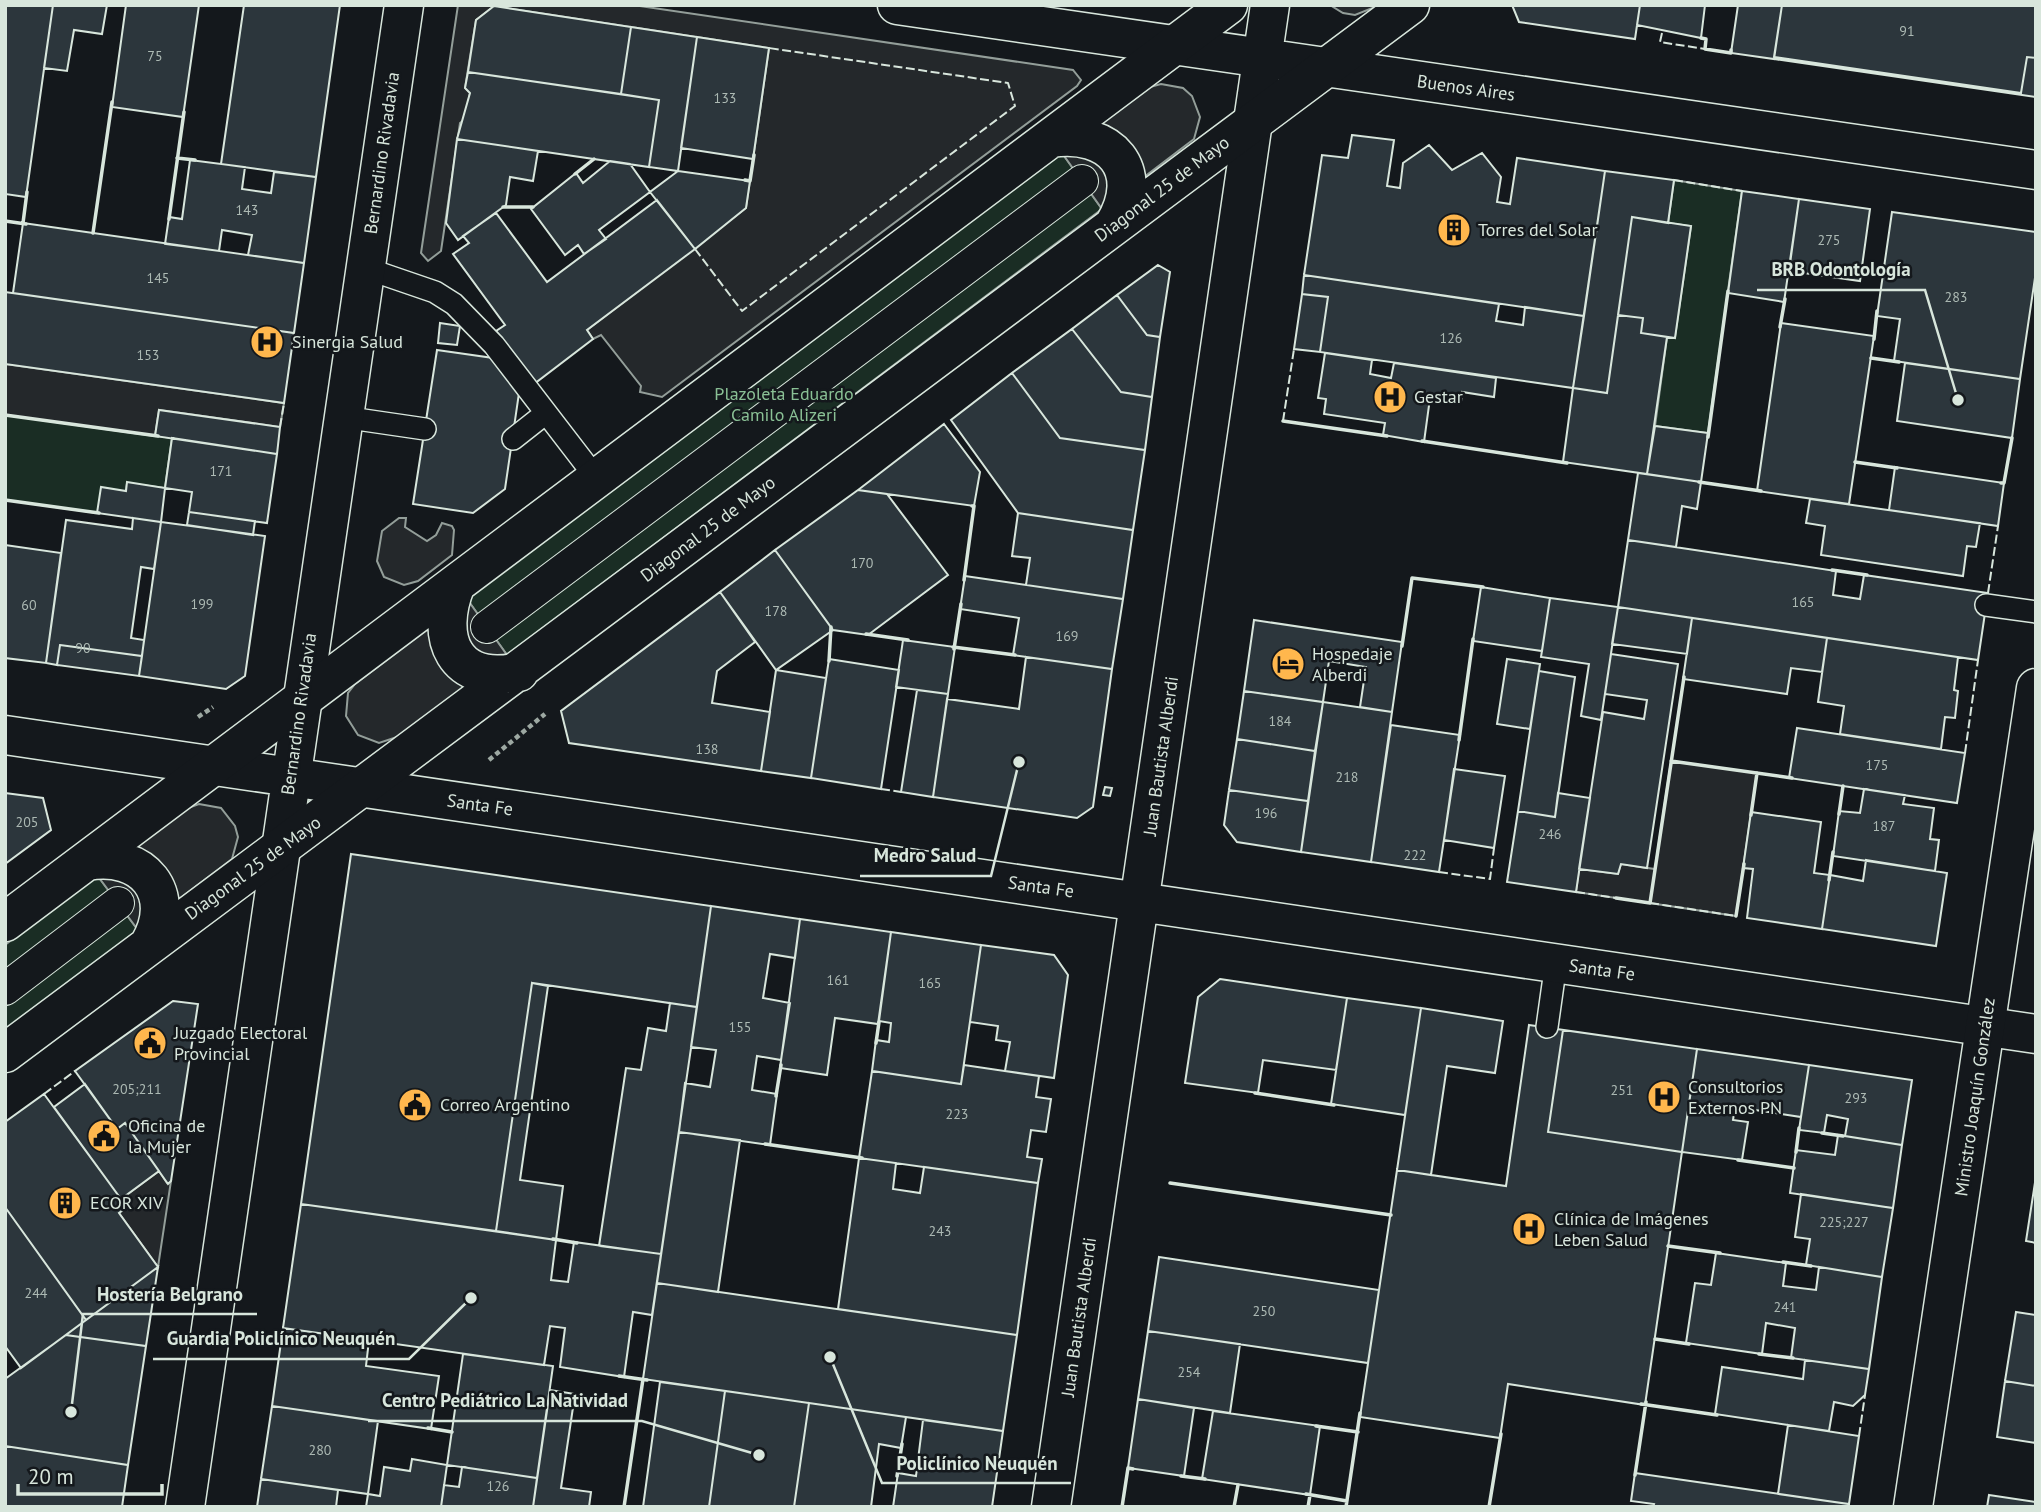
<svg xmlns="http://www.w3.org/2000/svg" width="2041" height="1512" viewBox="0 0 2041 1512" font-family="'PT Sans',sans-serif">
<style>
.green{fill:#1a2d24;stroke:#939e99;stroke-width:2}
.parking{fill:#24282b;stroke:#939e99;stroke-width:2}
.building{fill:#2c363c;stroke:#d8e6dc;stroke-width:2}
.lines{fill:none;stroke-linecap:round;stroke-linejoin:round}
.service-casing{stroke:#d8e6dc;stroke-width:24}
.pedestrian-casing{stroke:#d8e6dc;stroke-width:34}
.minor-casing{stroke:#d8e6dc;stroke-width:41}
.tertiary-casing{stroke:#d8e6dc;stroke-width:41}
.secondary-casing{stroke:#d8e6dc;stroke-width:41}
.path{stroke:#9da8a2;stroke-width:4.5;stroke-dasharray:5 3.5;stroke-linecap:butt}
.service{stroke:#14181c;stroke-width:21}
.pedestrian{stroke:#14181c;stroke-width:32}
.minor{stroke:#14181c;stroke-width:38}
.tertiary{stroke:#14181c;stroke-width:38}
.secondary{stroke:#14181c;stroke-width:38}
.fence{stroke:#d8e6dc;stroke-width:2;stroke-dasharray:9 3.5;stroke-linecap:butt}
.wall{stroke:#d8e6dc;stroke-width:3.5}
.labels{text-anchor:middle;stroke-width:5;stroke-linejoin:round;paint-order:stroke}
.number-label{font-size:14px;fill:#adbab4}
.street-label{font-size:18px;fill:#d8e6dc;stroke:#14181c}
.poi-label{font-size:18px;fill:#d8e6dc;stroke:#14181c;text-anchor:start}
.park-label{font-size:18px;fill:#8ac095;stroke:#14181c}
.leader{fill:none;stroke:#d8e6dc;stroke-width:2.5}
.callout-dot{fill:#d8e6dc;stroke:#14181c;stroke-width:2.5}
.callout-label{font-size:19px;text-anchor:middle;font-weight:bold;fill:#d8e6dc;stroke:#14181c;stroke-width:5;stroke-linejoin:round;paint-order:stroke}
</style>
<rect width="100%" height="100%" fill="#14181c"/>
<path class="green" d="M1062,153L1102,209L507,655L467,599Z
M1674,180L1742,191L1708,433L1655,426L1667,337H1675L1691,226L1668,223Z
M5,415L172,438L165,488L127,483L126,491L97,513L5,500Z
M97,875L138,930L5,1031V945Z"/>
<path class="parking" d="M458,5H633L1073,70L1081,80L1077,86L662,397L640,392L641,386L601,335L593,339L587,330L746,208L769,48L494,6L476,20L465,88L470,93L465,119L460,123L441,251L428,261L421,253Z
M1330,5H1380L1355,15L1343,13Z
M1161,84L1183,88L1192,96L1200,117L1194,139L1102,209L1062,153L1150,87Z
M5,364L284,403L280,427L159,410L155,436L5,415Z
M399,518H406L405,527L427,541L436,535L442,523L452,526L454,530L452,555L418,581L404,585L384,577L377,561L382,531Z
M467,599L507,655L400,736L379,743L358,735L346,716L348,693L355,684Z
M1671,761L1757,773L1736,916L1576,892L1579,869L1618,874L1621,864L1655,869Z
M199,804L221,808L235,826L238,837L232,859L138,930L97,875L188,808Z
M159,1171L167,1183L171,1181L158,1267L119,1213L126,1207L121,1199Z"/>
<path class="building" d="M5,5H53L26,197L5,194Z
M53,5H107L102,34L74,30L67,71L44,68Z
M126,5H199L183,117L112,107Z
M244,5H340L316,177L221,164Z
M1512,5H1640L1635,39L1519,22Z
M1640,5H1705L1701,38L1637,25Z
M1738,5H1782L1774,59L1731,53Z
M1782,5H2036V97L1774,59Z
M1782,5H2036V58L2027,57L2021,93L1774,57Z
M494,6L631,27L621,94L468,72L476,20Z
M631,27L697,37L678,171L649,167L659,100L621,94Z
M697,37L769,48L753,159L681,148Z
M468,72L659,100L649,167L457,139L470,93L465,88Z
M1352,135L1394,140L1387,186L1400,188L1403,163L1429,145L1452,170L1482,153L1501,177L1497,202L1510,204L1517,158L1605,171L1584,316L1304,275L1322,155L1348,158Z
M457,139L538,151L533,181L510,177L506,205L458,240L446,223Z
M190,160L245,167L242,189L271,193L274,172L316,177L304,263L248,255L252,235L222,230L219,251L165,244L169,217L182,219Z
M610,161L630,164L650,192L599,230L606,239L584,254L578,245L565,255L531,209L576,173L583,183Z
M678,171L750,181L746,208L695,249L650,192Z
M1605,171L1674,180L1668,223L1632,217L1607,393L1573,388Z
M1742,191L1799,199L1784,302L1728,293Z
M1799,199L1870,209L1860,281L1789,271Z
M657,200L695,249L587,330L593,339L534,384L496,331L505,325L453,254L469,243L463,236L496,213L547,282Z
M1892,212L2036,232V271L2020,379L1894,361L1900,319L1877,316Z
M1632,217L1691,226L1675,338L1641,333L1643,318L1618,315Z
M23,223L304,263L294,333L13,293Z
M1158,265L1170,272L1160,337L1147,335L1117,295Z
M1304,275L1499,304L1496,321L1523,325L1525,307L1584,316L1573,388L1320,352L1328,297L1302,294Z
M5,292L294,333L284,403L5,364Z
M1302,294L1328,297L1320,352L1294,349Z
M1117,295L1147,335L1160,337L1152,397L1121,392L1072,329Z
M1618,315L1643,318L1641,333L1667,337L1647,474L1563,462L1573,388L1607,393Z
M440,323L460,326L457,345L438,343Z
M1781,323L1874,336L1849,504L1757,491Z
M1072,329L1121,392L1152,397L1145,450L1060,438L1012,373Z
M437,350L493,358L519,393L505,489L473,513L413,504Z
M1325,353L1372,360L1370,374L1391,378L1394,363L1496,378L1494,397L1462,392L1461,402L1430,398L1424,442L1383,435L1385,423L1324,414L1326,399L1318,398Z
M1905,363L2020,379L2012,438L1897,421Z
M1012,373L1060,438L1145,450L1133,530L1018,513L951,420Z
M159,410L280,427L277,454L155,436Z
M944,424L980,472L974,506L858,490Z
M1655,426L1708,433L1701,482L1647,474Z
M172,438L277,454L267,523L189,512L192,492L165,488Z
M1895,467L2004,483L1998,526L1889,510Z
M1638,473L1701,482L1697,509L1682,506L1676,547L1628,540Z
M127,482L165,488L161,522L97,513L101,487L126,491Z
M858,490L887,494L948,575L868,635L833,630L775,550Z
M1810,499L1980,523L1976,547L1967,546L1963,576L1821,555L1825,526L1806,523Z
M189,512L255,521L253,535L187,525Z
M1018,513L1133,530L1123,599L1026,585L1030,558L1012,556Z
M133,518L161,522L154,569L141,567L131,638L144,640L142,656L60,645L57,665L46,663L66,520L132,529Z
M161,522L265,536L245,676L226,689L139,676Z
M1628,540L1836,571L1833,595L1860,599L1864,575L1988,593L1978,660L1618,607Z
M5,545L61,553L46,663L5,658Z
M775,550L833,630L776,670L720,592Z
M965,576L1123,599L1112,669L1013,655L1019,618L960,609Z
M1481,587L1550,598L1542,651L1473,641Z
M720,592L755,642L717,671L712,703L770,712L761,771L569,743L561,711Z
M1550,598L1618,607L1601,720L1581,716L1589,664L1541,657Z
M1618,607L1692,618L1687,654L1612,644Z
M1692,618L1827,638L1822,672L1791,668L1787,694L1683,679Z
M1254,620L1402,642L1392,712L1360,707L1366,667L1329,661L1323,702L1244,691Z
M1827,638L1958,657L1954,690L1958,691L1955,718L1945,717L1941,749L1840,734L1844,706L1818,702Z
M903,640L955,647L948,694L896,687Z
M60,645L142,656L139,676L57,665Z
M1611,654L1678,664L1647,868L1621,864L1618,874L1579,869L1603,712L1644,719L1647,700L1605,694Z
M1026,657L1112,669L1093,807L1077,818L933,797L947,699L1019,709Z
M829,659L899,670L881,789L811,778Z
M1507,659L1540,664L1530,729L1497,724Z
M776,670L826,678L811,778L761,771Z
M1539,671L1575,677L1555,817L1518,811Z
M917,690L948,694L933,797L901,792Z
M1244,691L1323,702L1315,751L1237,739Z
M1323,702L1392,712L1371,862L1301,852Z
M1391,725L1460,735L1439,872L1371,862Z
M1797,728L1965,753L1957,803L1789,778Z
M1237,739L1315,751L1308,801L1229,790Z
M1454,769L1505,776L1494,848L1444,840Z
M1105,787L1112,788L1110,796L1103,795Z
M1864,789L1905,795L1903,804L1934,808L1930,839L1939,840L1935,871L1833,856L1839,811L1860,813Z
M1229,790L1308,801L1301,852L1237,842L1224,825Z
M5,793L43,798L51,830L5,864Z
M1558,793L1590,798L1576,892L1507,882L1518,811L1555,817Z
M1751,812L1821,822L1814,873L1830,875L1822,929L1747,918L1753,869L1743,868Z
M351,854L711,906L697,1007L532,983L496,1231L301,1204Z
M1866,860L1947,873L1936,946L1822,929L1830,875L1863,881Z
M711,906L800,919L795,958L770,954L763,998L790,1003L781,1060L757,1056L752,1090L777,1094L770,1145L679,1132L685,1083L710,1087L716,1050L691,1047Z
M800,919L891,932L878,1024L835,1018L827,1075L780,1068Z
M891,932L981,945L961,1084L872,1071L876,1040L889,1042L891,1023L879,1021Z
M981,945L1054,955L1068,975L1054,1078L1005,1071L1010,1042L996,1040L998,1026L970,1022Z
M1220,979L1347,998L1336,1070L1263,1060L1258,1093L1185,1083L1198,997Z
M532,983L548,986L520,1180L563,1186L556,1240L496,1231Z
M1347,998L1421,1008L1405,1115L1331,1104Z
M173,1001L198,1004L171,1181L168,1184L125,1123L117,1129L75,1071Z
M670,1003L697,1007L661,1254L599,1246L626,1068L641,1070L648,1028L666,1031Z
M1421,1008L1503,1021L1495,1073L1447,1066L1431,1175L1397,1170Z
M1529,1025L1697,1049L1645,1405L1508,1384L1500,1438L1360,1417L1397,1170L1506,1186Z
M1563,1030L1697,1049L1682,1152L1548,1132Z
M1697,1049L1809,1065L1801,1117L1735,1107L1733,1120L1748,1122L1742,1160L1682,1152Z
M964,1065L1039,1076L1036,1097L1051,1099L1046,1132L1031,1130L1027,1157L1042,1159L1038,1183L859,1158L872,1071L961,1084Z
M1809,1065L1912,1080L1902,1145L1845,1136L1848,1119L1827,1115L1824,1133L1799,1130Z
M85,1084L117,1129L125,1123L159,1171L121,1199L54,1107Z
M44,1094L121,1199L127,1207L119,1213L158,1267L86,1320L5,1207V1122Z
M679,1132L740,1140L718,1292L657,1283Z
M1838,1135L1902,1145L1893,1208L1790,1193L1796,1150L1835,1155Z
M859,1158L896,1163L893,1189L920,1193L924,1167L1038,1183L1017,1335L838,1309Z
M2036,1176V1243L2026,1241Z
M1801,1194L1893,1208L1882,1277L1806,1265L1810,1239L1795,1237Z
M301,1204L556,1240L551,1280L568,1282L574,1242L661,1254L652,1315L633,1312L624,1377L560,1367L565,1328L550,1326L544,1365L283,1328Z
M5,1207L86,1320L21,1368L5,1346Z
M1716,1253L1786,1263L1783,1286L1816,1290L1819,1267L1882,1277L1869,1369L1791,1358L1795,1328L1766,1323L1762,1354L1686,1343L1695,1283L1711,1285Z
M1159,1257L1379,1290L1368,1363L1148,1331Z
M158,1267L146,1346L66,1335L86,1320Z
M657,1283L1017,1335L1003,1431L643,1379Z
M2016,1312L2036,1315V1386L2005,1381Z
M283,1328L369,1340L366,1366L439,1376L431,1429L272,1406Z
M1148,1331L1240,1344L1230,1413L1138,1399Z
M66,1335L146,1346L128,1465L5,1446V1379Z
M463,1354L553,1366L537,1478L447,1465Z
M1805,1360L1869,1369L1865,1395L1853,1406L1834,1402L1829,1431L1715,1414L1722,1367L1803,1379Z
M2005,1381L2036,1386V1443L1997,1437Z
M660,1382L725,1391L709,1507H643Z
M550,1390L575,1394L561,1488L591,1492L589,1507H533Z
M725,1391L809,1403L794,1507H709Z
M1138,1399L1194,1408L1184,1476L1128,1468Z
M809,1403L906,1417L901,1448L879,1444L871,1507H794Z
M272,1406L378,1421L368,1494L261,1479Z
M1213,1411L1320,1426L1310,1495L1202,1479Z
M923,1420L1003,1431L992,1507H893L898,1473L916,1476Z
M1788,1425L1859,1436L1849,1504L1778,1494Z
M5,1446L128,1465L122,1507H5Z
M412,1459L447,1465L441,1507H366L368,1494L380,1496L384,1467L410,1471Z
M462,1467L537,1478L533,1507H441L444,1485L459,1487Z
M1635,1473L1849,1504V1507H1653L1654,1504L1631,1501Z
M261,1479L338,1490L336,1507H257Z
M1989,1495L2036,1502V1507H1987Z"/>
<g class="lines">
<defs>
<path id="service" d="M365,268L435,292L454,304L494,345L597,479
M343,417L425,429
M513,439L546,413
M1986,605L2036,612
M1547,1027L1556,963"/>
<path id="pedestrian" d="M487,627L1082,181
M5,989L118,903"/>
<path id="minor" d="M897,5L2036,170
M5,735L2036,1034
M185,1507L404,5
M1051,1507L1270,5"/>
<path id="tertiary" d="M1913,1507L2036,688"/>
<path id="secondary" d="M1051,138C1111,129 1147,170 1114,225
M456,584C434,638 454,686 519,672
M87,861C143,851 179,893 149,945
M5,922L1228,5
M5,1053L1410,5"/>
</defs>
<use href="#service" class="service-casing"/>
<use href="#pedestrian" class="pedestrian-casing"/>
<use href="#minor" class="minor-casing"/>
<use href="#tertiary" class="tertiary-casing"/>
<use href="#secondary" class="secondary-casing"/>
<path class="path" d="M198,717L213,707
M489,760L545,714"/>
<use href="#service" class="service"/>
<use href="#pedestrian" class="pedestrian"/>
<use href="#minor" class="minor"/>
<use href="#tertiary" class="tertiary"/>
<use href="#secondary" class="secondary"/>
<path class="fence" d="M1662,33L1660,42L1705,49
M1674,180L1742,191
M695,249L742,311L1015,106L1008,83L769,48
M1283,421L1294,349
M280,427L284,403
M1988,593L1998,526
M1965,753L1978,660
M881,789L901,792
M1439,872L1490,879L1494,848
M1576,892L1616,898
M1650,903L1736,916
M44,1094L75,1071
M1859,1436L1865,1395"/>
<path class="wall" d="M218,5H220
M1701,38L1706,39L1705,49L1731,53V50
M177,158L195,160
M575,174L594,159
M745,180L750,181L754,155
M503,207H533
M169,219L184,112
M5,221L26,224
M23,223L27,192
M93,233L112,102
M1780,327L1785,299
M1874,339L1877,311
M1871,358L1899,362
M5,415L158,436
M1283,421L1387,436
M1708,437L1728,291
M1422,441L1567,463
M1855,462L1897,468
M1699,482L1761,491
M2001,483H2004L2012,438
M5,500L99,513
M1832,570L1867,575
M964,580L974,506H972
M866,634L908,640
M1402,646L1412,578L1483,587
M953,647L1015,655
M954,649L961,604
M829,661L831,627
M1459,740L1473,639
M1671,761L1792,778
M1839,814L1843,786
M1751,815L1757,773
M1829,880L1833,852
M1616,898L1650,903L1684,677
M1736,916L1744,864
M876,1043L879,1022
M1255,1093L1334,1105
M776,1096L781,1065
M1822,1133L1843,1136
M765,1144L862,1158
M1796,1152L1799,1128
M1738,1160L1794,1168
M1170,1183L1391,1215
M553,1239L577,1243
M1668,1246L1720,1253
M1783,1262L1811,1266
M1655,1339L1689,1344
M1759,1354L1793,1358
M619,1376L647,1380
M1641,1404L1717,1415
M1316,1426L1358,1432
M428,1428L452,1432
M1635,1475L1646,1402
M897,1476L902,1444
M1181,1476L1205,1479
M1306,1494L1347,1501
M624,1507L643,1379
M1122,1507L1128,1468L1133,1469
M1234,1507L1238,1485
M1308,1507L1310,1495
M1346,1507L1360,1413
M1489,1507L1501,1434"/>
</g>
<defs>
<symbol id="building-disc" viewBox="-11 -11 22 22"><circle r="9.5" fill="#ffb74d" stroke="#14181c"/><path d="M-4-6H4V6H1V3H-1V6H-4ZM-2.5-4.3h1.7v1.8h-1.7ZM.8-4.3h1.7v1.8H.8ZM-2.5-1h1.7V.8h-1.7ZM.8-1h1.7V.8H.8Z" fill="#111"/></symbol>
<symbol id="hospital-disc" viewBox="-11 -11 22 22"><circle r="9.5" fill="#ffb74d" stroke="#14181c"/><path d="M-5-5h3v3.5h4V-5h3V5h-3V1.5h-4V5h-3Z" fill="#111"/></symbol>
<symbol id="hotel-disc" viewBox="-11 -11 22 22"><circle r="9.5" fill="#ffb74d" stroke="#14181c"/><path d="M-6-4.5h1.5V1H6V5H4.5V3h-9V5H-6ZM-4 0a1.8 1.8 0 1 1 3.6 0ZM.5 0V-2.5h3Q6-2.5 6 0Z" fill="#111"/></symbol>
<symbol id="civic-disc" viewBox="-11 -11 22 22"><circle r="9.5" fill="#ffb74d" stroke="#14181c"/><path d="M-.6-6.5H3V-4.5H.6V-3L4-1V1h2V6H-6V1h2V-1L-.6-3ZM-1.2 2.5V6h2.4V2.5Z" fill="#111"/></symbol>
</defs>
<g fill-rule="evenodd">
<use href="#building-disc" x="1435" y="211" width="38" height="38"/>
<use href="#hospital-disc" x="248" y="323" width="38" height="38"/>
<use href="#hospital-disc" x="1371" y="378" width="38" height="38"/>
<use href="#hotel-disc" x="1269" y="645" width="38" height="38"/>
<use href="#civic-disc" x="131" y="1024" width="38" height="38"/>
<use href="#hospital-disc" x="1645" y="1078" width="38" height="38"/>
<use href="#civic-disc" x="396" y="1086" width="38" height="38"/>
<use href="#civic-disc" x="85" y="1117" width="38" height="38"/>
<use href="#building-disc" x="46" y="1184" width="38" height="38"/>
<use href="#hospital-disc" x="1510" y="1210" width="38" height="38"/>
</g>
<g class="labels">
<g class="number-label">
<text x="1907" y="36">91</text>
<text x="155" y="61">75</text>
<text x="725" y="103">133</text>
<text x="247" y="215">143</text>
<text x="1829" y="245">275</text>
<text x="158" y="283">145</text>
<text x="1956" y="302">283</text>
<text x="1451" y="343">126</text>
<text x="148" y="360">153</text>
<text x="221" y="476">171</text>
<text x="862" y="568">170</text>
<text x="1803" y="607">165</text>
<text x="202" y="609">199</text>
<text x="29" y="610">60</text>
<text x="776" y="616">178</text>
<text x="1067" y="641">169</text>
<text x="83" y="653">90</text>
<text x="1280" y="726">184</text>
<text x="707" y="754">138</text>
<text x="1877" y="770">175</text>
<text x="1347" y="782">218</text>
<text x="1266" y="818">196</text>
<text x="27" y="827">205</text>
<text x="1884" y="831">187</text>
<text x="1550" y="839">246</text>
<text x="1415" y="860">222</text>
<text x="838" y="985">161</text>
<text x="930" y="988">165</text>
<text x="740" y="1032">155</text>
<text x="137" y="1094">205;211</text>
<text x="1622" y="1095">251</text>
<text x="1856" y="1103">293</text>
<text x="957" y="1119">223</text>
<text x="1844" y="1227">225;227</text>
<text x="940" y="1236">243</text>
<text x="36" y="1298">244</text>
<text x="1785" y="1312">241</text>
<text x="1264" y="1316">250</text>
<text x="1189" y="1377">254</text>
<text x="320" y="1455">280</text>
<text x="498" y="1491">126</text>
</g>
<g class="street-label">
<text transform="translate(1466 88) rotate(8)" y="6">Buenos Aires</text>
<text transform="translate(382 153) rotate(-82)" y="6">Bernardino Rivadavia</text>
<text transform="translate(1162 189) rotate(-37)" y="6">Diagonal 25 de Mayo</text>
<text transform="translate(708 529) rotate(-37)" y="6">Diagonal 25 de Mayo</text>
<text transform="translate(299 714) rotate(-82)" y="6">Bernardino Rivadavia</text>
<text transform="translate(1161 756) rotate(-82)" y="6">Juan Bautista Alberdi</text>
<text transform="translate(480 805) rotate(8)" y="6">Santa Fe</text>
<text transform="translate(253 868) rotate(-36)" y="6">Diagonal 25 de Mayo</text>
<text transform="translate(1041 887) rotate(8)" y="6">Santa Fe</text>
<text transform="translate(1602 970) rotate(8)" y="6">Santa Fe</text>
<text transform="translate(1975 1097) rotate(-82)" y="6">Ministro Joaquín González</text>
<text transform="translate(1079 1317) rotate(-82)" y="6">Juan Bautista Alberdi</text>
</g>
<g class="poi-label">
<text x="1478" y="236">Torres del Solar</text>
<text x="292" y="348">Sinergia Salud</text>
<text x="1414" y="403">Gestar</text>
<text x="1312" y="660">Hospedaje<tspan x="1312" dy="21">Alberdi</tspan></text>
<text x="174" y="1039">Juzgado Electoral<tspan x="174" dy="21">Provincial</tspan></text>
<text x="1688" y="1093">Consultorios<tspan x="1688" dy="21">Externos PN</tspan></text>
<text x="440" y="1111">Correo Argentino</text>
<text x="128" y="1132">Oficina de<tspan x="128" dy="21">la Mujer</tspan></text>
<text x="90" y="1209">ECOR XIV</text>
<text x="1554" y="1225">Clínica de Imágenes<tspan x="1554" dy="21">Leben Salud</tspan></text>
</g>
<g class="park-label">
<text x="784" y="400">Plazoleta Eduardo<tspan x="784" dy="21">Camilo Alizeri</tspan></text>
</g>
</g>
<path class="leader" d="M1958 400L1925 290H1757M1019 762L991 876H860M71 1412L83 1314H257M471 1298L409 1359H153M759 1455L642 1421H368M830 1357L882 1483H1071"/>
<g class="callout-dot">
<circle cx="1958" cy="400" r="7"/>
<circle cx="1019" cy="762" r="7"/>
<circle cx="71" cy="1412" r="7"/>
<circle cx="471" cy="1298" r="7"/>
<circle cx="759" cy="1455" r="7"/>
<circle cx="830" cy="1357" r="7"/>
</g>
<g class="callout-label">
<text x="1841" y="276">BRB Odontología</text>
<text x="925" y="862">Medro Salud</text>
<text x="170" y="1301">Hostería Belgrano</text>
<text x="281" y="1345">Guardia Policlínico Neuquén</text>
<text x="505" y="1407">Centro Pediátrico La Natividad</text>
<text x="977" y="1470">Policlínico Neuquén</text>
</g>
<rect width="2041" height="1512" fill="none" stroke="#d8e6dc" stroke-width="14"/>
<path d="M18 1484v10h144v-10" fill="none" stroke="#d8e6dc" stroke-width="3.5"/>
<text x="28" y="1484" font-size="21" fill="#d8e6dc" stroke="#14181c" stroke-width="5" paint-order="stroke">20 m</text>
</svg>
